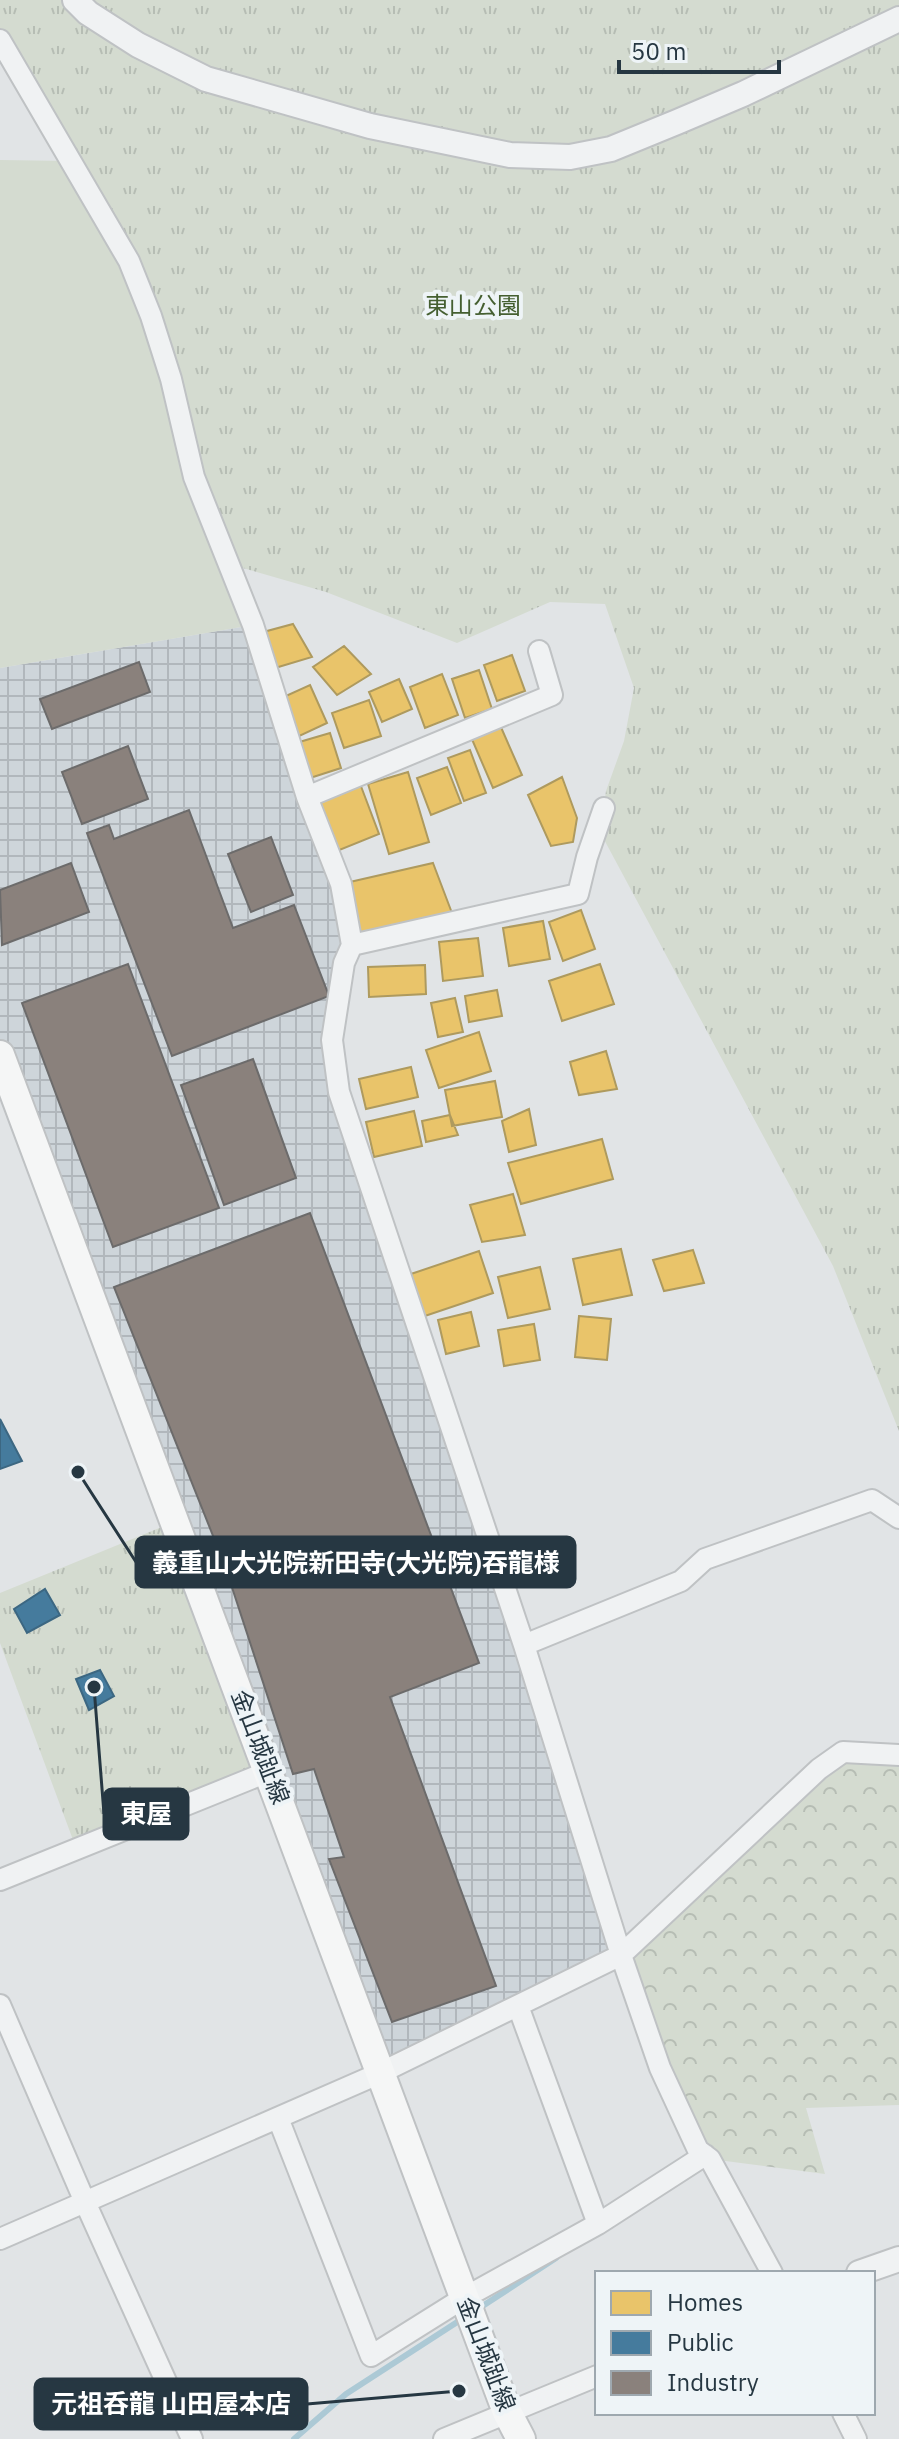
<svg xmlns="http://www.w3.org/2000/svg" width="899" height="2439" viewBox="0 0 899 2439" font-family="'IBM Plex Sans','Noto Sans JP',sans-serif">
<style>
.industrial{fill:url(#industrial-grid)}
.forest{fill:url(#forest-crowns)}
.park{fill:url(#park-tufts)}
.garden{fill:#d4dbd0}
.homes{fill:#e9c46a;stroke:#ae9a5e;stroke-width:2}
.public{fill:#457b9d;stroke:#3c6782;stroke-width:2}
.industry{fill:#8a817c;stroke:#6c6b6b;stroke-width:2}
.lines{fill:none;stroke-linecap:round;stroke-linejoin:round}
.stream{stroke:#acc9d5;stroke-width:6}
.minor-casing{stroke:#bfc2c4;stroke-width:24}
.tertiary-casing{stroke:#bfc2c4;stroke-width:28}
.secondary-casing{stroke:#bfc2c4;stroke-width:32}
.minor{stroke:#f0f2f3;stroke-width:20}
.tertiary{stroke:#f0f2f3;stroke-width:24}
.secondary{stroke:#f5f6f6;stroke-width:28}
.labels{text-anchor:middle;stroke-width:8;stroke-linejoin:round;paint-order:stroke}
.park-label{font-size:24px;fill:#455f31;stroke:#eef4f7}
.street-label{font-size:24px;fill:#263742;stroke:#eef4f7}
.leader{fill:none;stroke:#263742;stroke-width:3}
.callout-dot{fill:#263742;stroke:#eef4f7;stroke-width:3}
.callout{fill:#263742;stroke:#263742;stroke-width:3}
.callout-label{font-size:26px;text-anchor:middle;font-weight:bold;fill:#fff}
</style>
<defs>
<pattern id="industrial-grid" width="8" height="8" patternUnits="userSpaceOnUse" patternTransform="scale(2)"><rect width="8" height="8" fill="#ced5da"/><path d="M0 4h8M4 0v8" fill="none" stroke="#b1b7bc"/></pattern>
<pattern id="forest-crowns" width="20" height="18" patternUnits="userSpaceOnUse" patternTransform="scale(2)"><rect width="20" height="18" fill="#d4dbd0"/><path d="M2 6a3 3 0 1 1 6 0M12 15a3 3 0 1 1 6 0" fill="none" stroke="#b6bdb4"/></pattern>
<pattern id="park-tufts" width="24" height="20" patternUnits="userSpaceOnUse" patternTransform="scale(2)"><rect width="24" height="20" fill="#d4dbd0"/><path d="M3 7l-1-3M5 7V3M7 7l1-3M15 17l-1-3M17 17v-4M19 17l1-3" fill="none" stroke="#b6bdb4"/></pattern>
</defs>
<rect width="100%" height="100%" fill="#e1e4e6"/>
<path class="industrial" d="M253,625L352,945L332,1040L621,1955L381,2072L0,1055V668Z"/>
<path class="forest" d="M843,1752L899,1755V2105L806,2108L825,2174L710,2159L621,1955Z"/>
<path class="park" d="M0,0H899V1431L833,1266L600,832L606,791L624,741L634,688L605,604L550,602L457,643L326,592L229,564L151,316L0,43Z
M174,1522L270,1771L76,1848L0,1643V1593Z"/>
<path class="garden" d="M0,160L69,161L129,261L253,625L0,668Z"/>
<path class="homes" d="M293,624L312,657L275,668L256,634Z
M344,646L371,674L337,695L313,667Z
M512,655L525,691L497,701L484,665Z
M479,670L492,709L465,718L452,679Z
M442,674L458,715L425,728L410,687Z
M399,679L412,709L382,722L369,692Z
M310,685L327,723L295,738L277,700Z
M369,700L381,736L344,748L332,713Z
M500,725L522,775L493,788L471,737Z
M330,733L341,768L307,779L296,743Z
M470,750L486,793L464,801L448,758Z
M447,767L461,803L431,815L417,778Z
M408,772L429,842L389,854L368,784Z
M562,777L577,818L573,842L551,846L528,795Z
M359,781L379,834L332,853L311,800Z
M433,863L455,921L356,945L341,884Z
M581,910L595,949L563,961L549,922Z
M543,921L550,959L509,966L503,928Z
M478,938L483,976L443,981L439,942Z
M600,964L614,1004L562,1021L549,981Z
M425,965L426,994L369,997L368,967Z
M497,990L502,1016L469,1022L465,996Z
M455,998L463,1032L438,1037L431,1003Z
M479,1032L491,1071L439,1088L426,1050Z
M606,1051L617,1089L579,1095L570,1062Z
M411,1067L418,1097L366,1109L359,1079Z
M495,1081L502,1117L452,1126L445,1090Z
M529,1109L536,1145L509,1152L502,1121Z
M414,1111L422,1146L374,1157L366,1122Z
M450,1115L458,1135L426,1142L422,1121Z
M602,1139L613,1179L521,1204L508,1163Z
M513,1194L525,1235L482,1242L470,1205Z
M621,1249L632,1295L583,1305L573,1259Z
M693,1250L704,1283L664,1291L653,1260Z
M479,1251L493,1293L419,1318L405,1276Z
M540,1267L550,1309L508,1318L498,1277Z
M471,1312L479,1346L446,1354L438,1320Z
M579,1316L611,1319L607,1360L575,1357Z
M534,1324L540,1360L504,1366L498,1330Z"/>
<path class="public" d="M0,1419L22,1461L0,1469Z
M45,1589L60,1615L27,1633L14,1609Z
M100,1670L114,1696L89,1710L76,1679Z"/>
<path class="industry" d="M139,662L150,692L52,729L40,699Z
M128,746L148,799L82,824L62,772Z
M189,810L233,928L294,905L329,996L172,1056L87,833L109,825L114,839Z
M271,837L293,895L251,912L228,854Z
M71,863L89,912L2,945L0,890Z
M128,964L219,1208L113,1247L22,1003Z
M253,1059L296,1178L224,1205L181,1085Z
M310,1213L479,1663L390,1697L496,1986L392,2022L329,1859L344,1857L314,1769L293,1774L225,1566L114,1287Z"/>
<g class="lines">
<path class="stream" d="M478,2309L556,2258
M294,2439L346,2394L465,2317"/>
<defs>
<path id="minor" d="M0,40L129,261L151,316L171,379L194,477L253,625L307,797L341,884L352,945L344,963L332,1040L339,1092L524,1645L621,1955L660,2068L698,2150L710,2159L772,2273
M307,797L552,695L539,651
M352,945L578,894L587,857L604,808
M524,1645L681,1581L705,1559L872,1500L899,1518
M0,1880L270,1771
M0,2005L85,2202L192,2439
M278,2118L371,2356L462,2299L598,2224L518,2006
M598,2224L705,2155
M0,2239L378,2074L621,1955L819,1769L843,1752L899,1755
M843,2413L856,2439
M444,2439L597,2376"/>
<path id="tertiary" d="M75,0L88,13L138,45L206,79L370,126L510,155L570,157L611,149L677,122L743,94L899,19
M859,2273L899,2259"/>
<path id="secondary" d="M0,1055L507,2412L521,2439"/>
</defs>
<use href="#minor" class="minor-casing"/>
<use href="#tertiary" class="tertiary-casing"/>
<use href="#secondary" class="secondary-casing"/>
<use href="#minor" class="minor"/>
<use href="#tertiary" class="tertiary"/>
<use href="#secondary" class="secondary"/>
</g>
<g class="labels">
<g class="park-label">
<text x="473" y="314">東山公園</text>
</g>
<g class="street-label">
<text transform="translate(260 1747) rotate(69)" y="8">金山城趾線</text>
<text transform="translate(486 2354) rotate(69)" y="8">金山城趾線</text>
</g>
</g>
<path class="leader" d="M78 1472L136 1562M94 1687L104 1814M459 2391L307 2404"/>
<g class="callout-dot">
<circle cx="78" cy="1472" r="8"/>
<circle cx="94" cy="1687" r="8"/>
<circle cx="459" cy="2391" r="8"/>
</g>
<g class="callout">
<rect x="136" y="1537" width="439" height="50" rx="8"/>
<rect x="104" y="1789" width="84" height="50" rx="8"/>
<rect x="35" y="2379" width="272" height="50" rx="8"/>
</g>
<g class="callout-label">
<text x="356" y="1572">義重山大光院新田寺(大光院)吞龍様</text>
<text x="146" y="1823">東屋</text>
<text x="171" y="2413">元祖呑龍 山田屋本店</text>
</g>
<rect x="595" y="2271" width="280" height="144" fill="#eef4f7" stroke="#9ea8af" stroke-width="2"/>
<rect x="611" y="2291" width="40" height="24" fill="#e9c46a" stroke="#9ea8af" stroke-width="2"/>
<text x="667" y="2311" font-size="24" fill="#263742">Homes</text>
<rect x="611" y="2331" width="40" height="24" fill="#457b9d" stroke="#9ea8af" stroke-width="2"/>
<text x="667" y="2351" font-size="24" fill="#263742">Public</text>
<rect x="611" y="2371" width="40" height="24" fill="#8a817c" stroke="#9ea8af" stroke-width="2"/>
<text x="667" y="2391" font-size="24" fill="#263742">Industry</text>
<path d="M619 60v12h160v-12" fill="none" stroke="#263742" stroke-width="4"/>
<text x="631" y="60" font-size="24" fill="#263742" stroke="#eef4f7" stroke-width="6" paint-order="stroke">50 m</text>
</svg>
